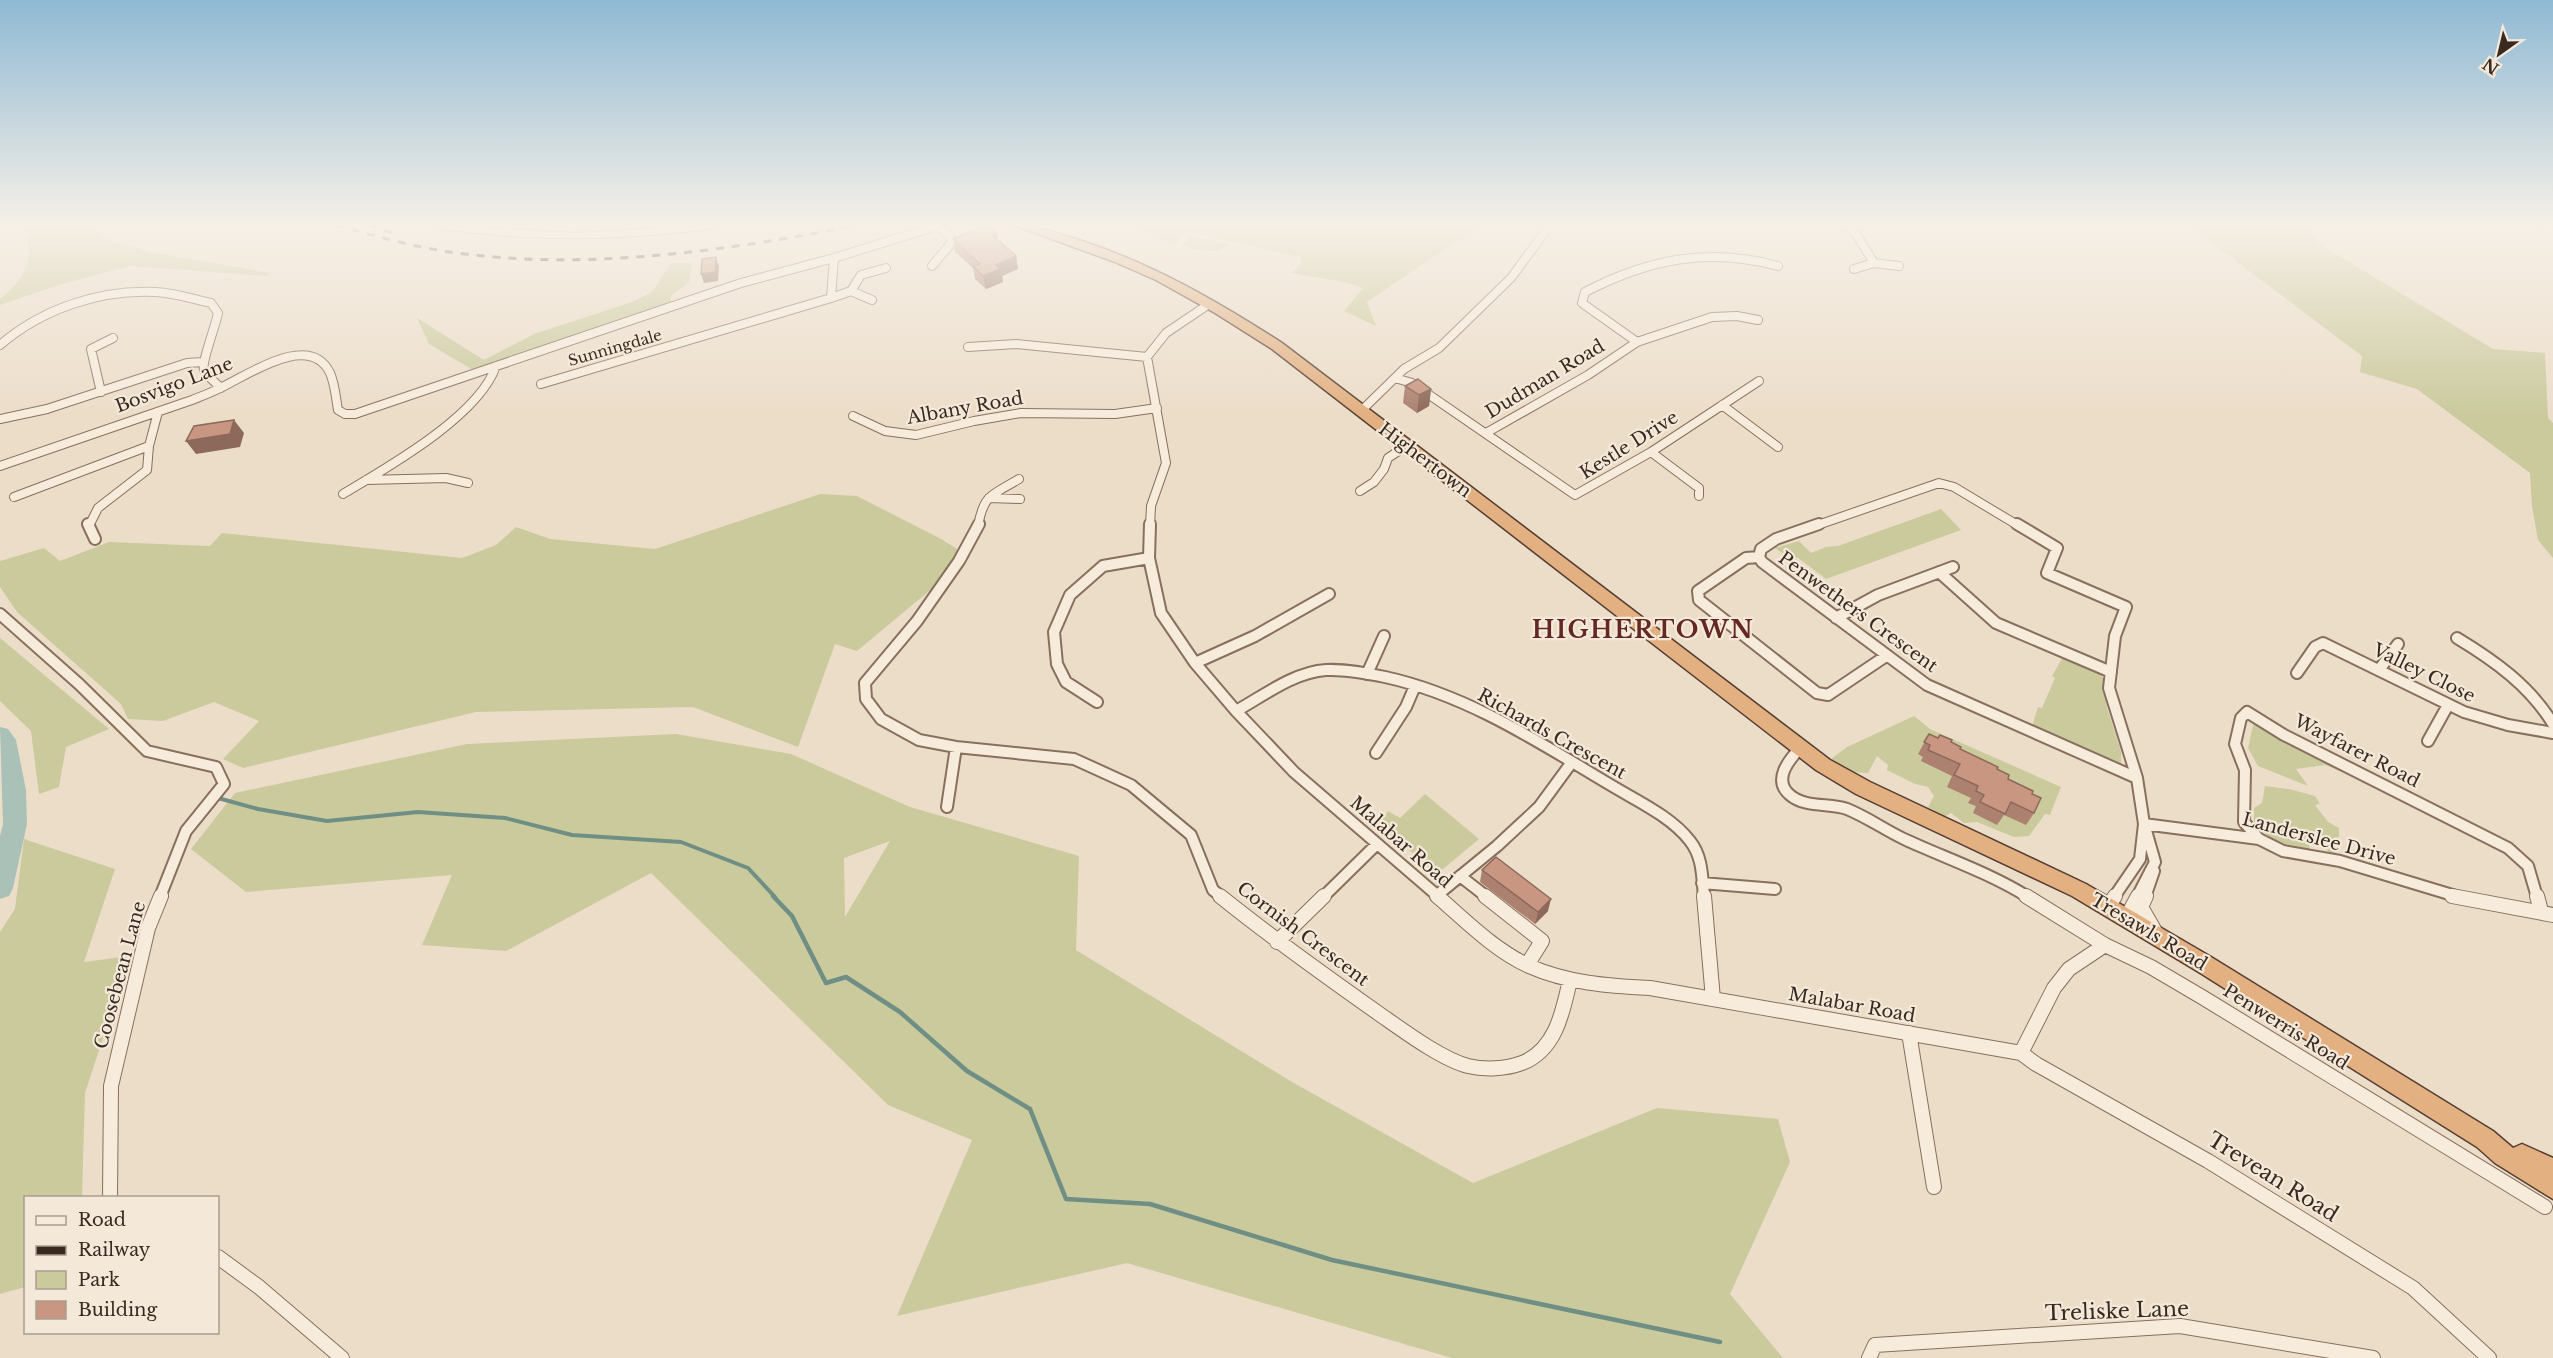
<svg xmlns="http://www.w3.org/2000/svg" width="2553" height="1358" viewBox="0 0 2553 1358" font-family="'Libre Baskerville',serif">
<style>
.green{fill:#caca9d;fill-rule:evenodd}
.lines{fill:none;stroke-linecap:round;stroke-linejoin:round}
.stream-far1{stroke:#708f84;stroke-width:4}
.stream{stroke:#708f84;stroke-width:4.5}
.river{fill:#a9c1b7;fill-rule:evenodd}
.minor-far2-casing{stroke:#886f5e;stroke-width:10}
.minor-far1-casing{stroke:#886f5e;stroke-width:14}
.minor-casing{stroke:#886f5e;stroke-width:16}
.tertiary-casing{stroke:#886f5e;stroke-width:2}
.trunk-casing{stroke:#563e32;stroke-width:3}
.minor-far2{stroke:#f7ecdc;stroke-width:8}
.minor-far1{stroke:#f7ecdc;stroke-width:10}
.minor{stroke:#f7ecdc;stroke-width:14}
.tertiary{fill:#f7ecdc;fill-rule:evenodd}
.trunk{fill:#e2b081;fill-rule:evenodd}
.rail{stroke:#392a21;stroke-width:3;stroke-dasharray:8 8;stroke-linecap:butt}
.wall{fill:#ac816f}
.shaded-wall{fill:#8c695a}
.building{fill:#c89681;stroke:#8c695a;stroke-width:1.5}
.labels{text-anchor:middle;stroke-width:4.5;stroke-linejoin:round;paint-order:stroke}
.far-street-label{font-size:15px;fill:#392a21;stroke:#f4e9d8}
.street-label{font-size:18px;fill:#392a21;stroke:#f4e9d8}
.near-street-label{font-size:21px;fill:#392a21;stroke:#f4e9d8}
.district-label{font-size:24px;font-weight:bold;letter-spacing:1.5px;fill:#632823;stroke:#f4e9d8}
</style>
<rect width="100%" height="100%" fill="#ecddc9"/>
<path class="green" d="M24,225H92L106,239L150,252L270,273L267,276L130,266L62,284L0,305V299C29,274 34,261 24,225Z
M578,225H689L573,232Z
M1127,225H1485L1439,253L1367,302L1376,326L1344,311L1363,288L1348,283L1292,273L1300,266L1301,257L1187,232L1174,245Z
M2193,225H2305L2321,245L2493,349L2545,353L2548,418L2553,423V558L2538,540L2532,506L2530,473L2417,389L2360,372L2362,356L2199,233Z
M1189,235L1229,244C1217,257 1197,249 1182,246Z
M671,263H692L689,282L671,296V302L473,370L429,344L417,318L484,360L534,334L632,302L652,292Z
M820,494L857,496L941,539L970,557L857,651L835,644L798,747L693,707L476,712L243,768L223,759L259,721L214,702L163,721L128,719L121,704L17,612L0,587V561L44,548L60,561L109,542L210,546L222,533L462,558L496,545L516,527L550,539L655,549Z
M1941,509L1961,530L1826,579L1797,557L1792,560L1775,548L1799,541L1811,553L1826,547L1838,546Z
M0,638L109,729L66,747L59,787L39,794L31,731L0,701Z
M2064,655L2098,672L2103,678L2107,708L2121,752V767L2031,730L2037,710L2038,707L2042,708L2055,678L2052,676Z
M1914,716L1930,729L2061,787L2050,815L2045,814L2029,836L2014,837L1977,822L1964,823L1951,813L1944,817L1928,807L1934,796L1928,787L1915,784L1887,770L1888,765L1877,756L1868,773L1851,772L1831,759L1847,747Z
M2258,722L2346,771L2345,773L2325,765L2296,769L2308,786L2258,766L2248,748L2253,726Z
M676,734L791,754L910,807L1079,856L1076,950L1292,1082L1473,1183L1657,1108L1778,1119L1790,1162L1730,1294L1783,1358H1452L1127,1263L897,1316L972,1140L888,1105L651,873L506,951L422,945L452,875L246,892L191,849L235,793L467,744ZM890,841L845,917L844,858Z
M2265,786L2289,789L2315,796L2320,804L2315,805L2328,822L2339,828V837L2333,838L2336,854L2328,853L2326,844L2308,840L2310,850C2287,846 2269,841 2254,823V808L2262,803Z
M1425,794L1479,839L1437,874L1379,824L1388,811L1400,818Z
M24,839L115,869L84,962L130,956L85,1093L82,1197L26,1198L25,1287L0,1294V932L15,909Z"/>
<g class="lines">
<path class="stream-far1" d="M218,798L258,809L327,821L418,812L505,818L572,835L681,842L748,868L775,897"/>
<path class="stream" d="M773,896L792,916L826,983L846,977L900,1012L967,1071L1030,1109L1066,1199L1150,1204L1332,1260L1720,1342"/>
<path class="river" d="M0,727L8,729L16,740L26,790L27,824L13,888L9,896L0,899V836L3,824Z"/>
<defs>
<path id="minor-far2" d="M1845,225L1856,234L1874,263
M932,266L952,242L950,236L939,227
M1854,269L1874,263L1899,266
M851,291L872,300
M831,298L851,291L861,275L886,268
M1637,342L1582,303L1585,292C1649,259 1708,247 1778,266
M0,345C42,309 100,289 156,292C175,293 193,299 211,303L218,313C216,325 201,363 204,370C207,376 216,383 221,388
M968,347L1016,344L1147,357
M1395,378L1412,383L1575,495L1651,452L1759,381
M541,384L831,298L834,258
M101,392L91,349L113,338
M1722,405L1778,447
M1361,411L1404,369L1439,348L1511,278L1550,225
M853,416L885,431L916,435L974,421L1021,413L1115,414L1157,408
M0,419L47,409L187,363L203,362
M1486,433L1588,375L1637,342L1712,317L1737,316L1758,320
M1651,452L1699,488V496
M0,466L192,400C202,396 213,392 222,387C248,375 310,331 330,373C335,384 336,399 338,410L345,414H355L741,283L834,258L940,225
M366,480L446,478L468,483
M1360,491L1374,482L1384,469L1388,458L1406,446
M343,494C388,467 479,416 496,366
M14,497L149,446
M989,498L1020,499
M89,526L98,508L147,470L149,446L158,412
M978,526C984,493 993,495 1019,479
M1150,526L1151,506L1166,463L1147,357L1166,333L1209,304
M1815,526L1939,483L1954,487L2019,526"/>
<path id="minor-far1" d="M88,524L95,539
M979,524L959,561L917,621L865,683L866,699L881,719L919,740L956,747L1074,759L1131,785L1191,835L1213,890L1222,897
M1150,524L1149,558L1161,613L1195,663L1236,711L1294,772L1439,897
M2017,524L2057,548L2047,573L2126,607L2115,636L2109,688L2137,778L2144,824L2140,859L2114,897
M1759,557L1761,549L1776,539L1819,524
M1759,557L1762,562L1927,685L2137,778
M1759,557L1746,558L1698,591L1699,600L1817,693L1828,695L1886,656
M1939,572L1996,623L2111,672
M0,614L79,684L147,751L216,767L224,784L186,831L160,897
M1836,618L1878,595L1953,567
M2457,638C2495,661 2530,686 2553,724
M1195,663L1255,636L1329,594
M2379,670L2398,644
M2297,673L2315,647L2323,643L2464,712L2508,725L2553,733
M1367,674L1384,636
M1097,702L1066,682L1057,664L1054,632L1070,595L1103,566L1149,558
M1236,711C1263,696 1294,672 1326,670C1346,669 1366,673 1385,677C1467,695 1537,741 1609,784C1635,800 1671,816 1690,841C1703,857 1702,878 1704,897
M2428,741L2448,705
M1800,748C1789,760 1772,780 1790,795C1805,808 1830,803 1847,809C1867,817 1885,830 1904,839C1945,858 1990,873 2028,897
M1376,753L1406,707L1415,686
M947,807L956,747
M2144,824L2259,839L2283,851L2340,861L2459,897
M2259,839L2244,822L2245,770L2235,744L2241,718L2247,712L2284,735L2508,848L2528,866L2537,897
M1460,876L1487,897
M1702,883L1775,889
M1436,896L1497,846L1539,807L1572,762
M1323,897L1377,844
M2137,897L2155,862L2145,827
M2145,897L2154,871"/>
<path id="minor" d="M1220,896C1271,937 1324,975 1378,1013C1401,1029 1441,1059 1468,1066C1485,1070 1506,1069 1522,1063C1556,1050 1563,1011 1570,980
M1437,896C1465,920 1494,950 1529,966C1567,983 1608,986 1650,988L2021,1053
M1485,896L1542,941L1527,965
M1704,896L1713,999
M2026,896L2105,945L2151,967L2202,997L2545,1207
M2146,896L2141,907L2156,933
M2452,896L2553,915
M2537,896L2541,911
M2108,907L2115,896
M2126,918L2138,896
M1277,942L1324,896
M1909,1033L1934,1187
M2021,1053L2036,1064L2208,1161L2413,1288L2489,1358
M2021,1053L2054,988L2069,969L2105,945
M110,1198L111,1086L148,928L161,896
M218,1257L259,1287L342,1358
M1869,1358L1875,1345L2180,1326L2373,1358"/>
<path id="tertiary" d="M430,225L576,233L722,225L717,228C622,241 530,242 435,228Z"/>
<path id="trunk" d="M1013,225C1036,225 1056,233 1079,240C1153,264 1217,301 1282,343L1830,760L1870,782L2086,884L2211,957L2493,1131L2513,1148L2522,1144L2553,1158V1199L2495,1163L2477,1147L2197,971L2072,896L1856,794L1816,770L1272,349L1215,313L1156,280L1115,262Z"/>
</defs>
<use href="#minor-far2" class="minor-far2-casing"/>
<use href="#minor-far1" class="minor-far1-casing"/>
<use href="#minor" class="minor-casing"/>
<use href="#tertiary" class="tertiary-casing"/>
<use href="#trunk" class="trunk-casing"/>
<use href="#minor-far2" class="minor-far2"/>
<use href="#minor-far1" class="minor-far1"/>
<use href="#minor" class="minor"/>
<use href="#tertiary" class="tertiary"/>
<use href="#trunk" class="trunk"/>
<path class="rail" d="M336,225C379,237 421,249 465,254C597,270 729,250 859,225
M369,225L395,234
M2538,225L2553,228"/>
</g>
<path class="wall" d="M953,239L998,240L1016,256L1018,269L1002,276L1003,282L986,289L975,279L973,268L955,252Z
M1405,386L1431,389L1429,406L1417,413L1403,403Z
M1929,734L1938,738L1951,742L1960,749L1997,769L2008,779L2032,794L2034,813L2026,825L2004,815L1997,825L1973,813L1976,806L1968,803L1971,798L1947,787L1952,776L1921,761L1923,757L1918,754Z
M1482,870L1548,911L1535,924L1480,882Z"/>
<path class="shaded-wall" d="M997,233L999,246L992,235Z
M1016,256L1018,269L1002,276L1003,282L986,289L983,276L996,265Z
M716,257L719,266L718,281L704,283L701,274Z
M1431,389L1429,406L1417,413L1419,395Z
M234,420L244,433L240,447L196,454L186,441Z
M1551,899L1548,911L1535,924L1538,912Z"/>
<path class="building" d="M987,225H988L997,233L992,235L1016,256L996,265L1000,269L983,276L973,266L980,264L953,239Z
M716,257L715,272L701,274L702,259Z
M1418,379L1431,389L1419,395L1405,386Z
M234,420L230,434L186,441L194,426Z
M1929,734L1938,738L1940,735L1952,740L1951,742L1961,747L1960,749L1998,767L1997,769L2009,775L2008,779L2033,791L2032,794L2041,798L2034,813L2011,802L2005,814L1980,802L1984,795L1976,791L1978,786L1954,775L1960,764L1928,750L1930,745L1924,742Z
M1496,857L1551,899L1538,912L1482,870Z"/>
<linearGradient id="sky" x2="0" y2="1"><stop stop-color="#8fb9d4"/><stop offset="0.54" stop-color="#f6f0e7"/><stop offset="1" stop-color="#f6f0e7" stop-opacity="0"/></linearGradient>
<rect width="2553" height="416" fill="url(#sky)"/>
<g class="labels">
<g class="far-street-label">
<text transform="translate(615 348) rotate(-16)" y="5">Sunningdale</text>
</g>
<g class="street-label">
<text transform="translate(1545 379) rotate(-31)" y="6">Dudman Road</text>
<text transform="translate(174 385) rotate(-21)" y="6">Bosvigo Lane</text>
<text transform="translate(965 408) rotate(-10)" y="6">Albany Road</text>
<text transform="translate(1629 445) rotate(-32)" y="6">Kestle Drive</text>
<text transform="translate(1425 460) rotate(37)" y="6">Highertown</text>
<text transform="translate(1858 612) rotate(36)" y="6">Penwethers Crescent</text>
<text transform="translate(2424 673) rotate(26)" y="6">Valley Close</text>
<text transform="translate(1552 734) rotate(29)" y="6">Richards Crescent</text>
<text transform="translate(2357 751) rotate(27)" y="6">Wayfarer Road</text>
<text transform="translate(2319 839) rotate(15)" y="6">Landerslee Drive</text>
<text transform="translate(1401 842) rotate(41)" y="6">Malabar Road</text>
<text transform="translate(2149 932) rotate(31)" y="6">Tresawls Road</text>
<text transform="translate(1303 934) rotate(37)" y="6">Cornish Crescent</text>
<text transform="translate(120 975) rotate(-75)" y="6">Coosebean Lane</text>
<text transform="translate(1852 1005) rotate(10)" y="6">Malabar Road</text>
<text transform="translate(2286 1027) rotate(32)" y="6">Penwerris Road</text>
</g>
<g class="near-street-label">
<text transform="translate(2273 1177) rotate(32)" y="7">Trevean Road</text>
<text transform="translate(2117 1311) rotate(-2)" y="7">Treliske Lane</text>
</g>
<g class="district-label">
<text x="1643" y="638">HIGHERTOWN</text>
</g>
</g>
<rect x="24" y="1196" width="195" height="138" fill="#f4e9d8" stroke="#a99d8f" stroke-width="1.5"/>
<rect x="36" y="1216" width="30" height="9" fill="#f7ecdc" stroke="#a99d8f" stroke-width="1.5"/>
<text x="78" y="1226" font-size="18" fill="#392a21">Road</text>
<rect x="36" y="1246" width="30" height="9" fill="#392a21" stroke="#a99d8f" stroke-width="1.5"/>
<text x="78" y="1256" font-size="18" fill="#392a21">Railway</text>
<rect x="36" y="1271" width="30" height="18" fill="#caca9d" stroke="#a99d8f" stroke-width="1.5"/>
<text x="78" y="1286" font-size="18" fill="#392a21">Park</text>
<rect x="36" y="1301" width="30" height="18" fill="#c89681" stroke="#a99d8f" stroke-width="1.5"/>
<text x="78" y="1316" font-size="18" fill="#392a21">Building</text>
<g transform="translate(2499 54) rotate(214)" stroke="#f4e9d8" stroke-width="4.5" paint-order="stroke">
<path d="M0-4.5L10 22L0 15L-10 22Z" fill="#392a21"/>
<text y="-9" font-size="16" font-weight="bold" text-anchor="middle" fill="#392a21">N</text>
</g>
</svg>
